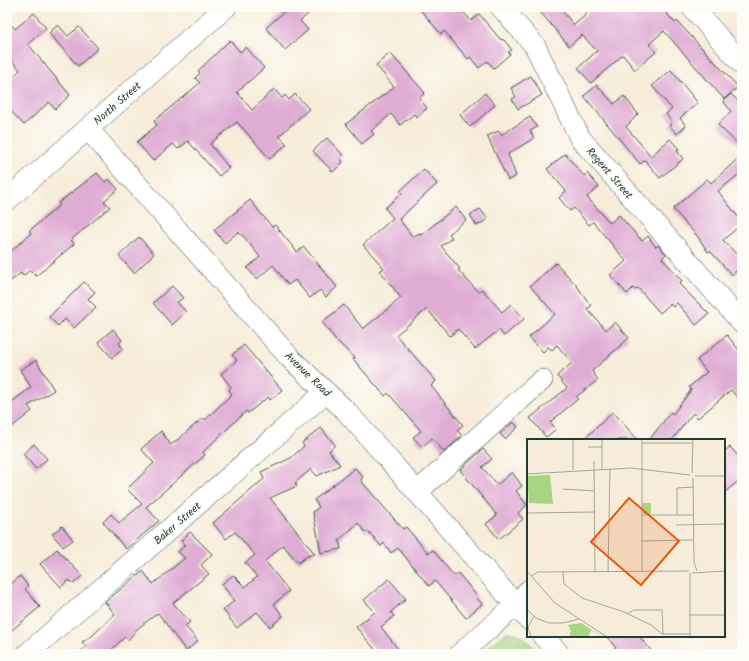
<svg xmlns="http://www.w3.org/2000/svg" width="749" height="661" viewBox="0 0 749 661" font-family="Kalam,sans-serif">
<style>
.green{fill:#a7d683;stroke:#638a5c}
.building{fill:#dfacd4}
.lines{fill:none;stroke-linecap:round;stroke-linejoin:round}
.minor-casing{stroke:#3f574d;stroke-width:22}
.minor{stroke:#fff;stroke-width:21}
.labels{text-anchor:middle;stroke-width:3;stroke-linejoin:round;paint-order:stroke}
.street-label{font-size:11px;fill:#1f3d34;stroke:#fdfcf7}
.inset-road{fill:none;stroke:#a1a697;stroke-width:1}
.view{fill:#e8590c;fill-opacity:0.15;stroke:#e8590c;stroke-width:2}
.inset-edge{fill:none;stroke:#1f3d34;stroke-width:2}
</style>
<rect width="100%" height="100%" fill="#fdfcf7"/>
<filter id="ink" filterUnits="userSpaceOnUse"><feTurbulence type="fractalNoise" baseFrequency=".025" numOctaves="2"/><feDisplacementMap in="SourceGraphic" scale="8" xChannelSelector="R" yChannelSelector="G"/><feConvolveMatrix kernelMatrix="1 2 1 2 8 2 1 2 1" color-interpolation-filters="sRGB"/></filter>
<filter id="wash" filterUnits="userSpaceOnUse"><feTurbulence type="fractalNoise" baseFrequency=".012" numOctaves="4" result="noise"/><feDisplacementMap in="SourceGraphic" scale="16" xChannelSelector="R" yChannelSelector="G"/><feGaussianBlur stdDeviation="0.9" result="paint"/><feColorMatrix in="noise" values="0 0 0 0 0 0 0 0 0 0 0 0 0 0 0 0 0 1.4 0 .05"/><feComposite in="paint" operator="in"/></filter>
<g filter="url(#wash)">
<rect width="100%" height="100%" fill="#f7ecd9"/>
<path class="green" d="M507,632C524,633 528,642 539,654H481Z"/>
<g id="blocks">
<path class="building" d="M293,7H316L300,21L308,30L285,50L266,28L286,10L288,12Z
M418,7H459L471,21L479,14L500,39L504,40L512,50L508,52L510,54L494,68L487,61L479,68L470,57L468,59L444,31L441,34Z
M536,7H559L574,25L595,7H661L675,23L677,21L738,87L724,99L664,31L649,44L656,52L635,70L623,55L591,83L578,68L597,51L582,35L569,46Z
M34,13L46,28L28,44L70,95L55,109L49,102L24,125L7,107V83L20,70L7,55V20L15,29Z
M58,25L68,36L79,27L98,48L78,66L49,33Z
M230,40L240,52L246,47L264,68L237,92L252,110L274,89L282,98L285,95L289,100L295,94L309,109L279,136L287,144L270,159L237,122L210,144L229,168L219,176L188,141L178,149L173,144L153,161L137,142L157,125L154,121L200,83L195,78L200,73L198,71Z
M390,53L425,93L419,98L427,108L417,117L414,114L400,125L391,114L371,131L374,134L362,144L346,124L394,87L376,65Z
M671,70L698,103L680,118L686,126L677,134L669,125L672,122L666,114L672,109L652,86Z
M531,76L542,95L518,109L512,99L516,97L511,88Z
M597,85L614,104L624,96L638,114L626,127L651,156L670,139L679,149L677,151L683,159L660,178L645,160L640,164L584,96Z
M485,93L495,105L470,127L460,115Z
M731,94L739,102L742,100V148L718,125L731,111L723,101Z
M530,117L537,127L530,131L534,138L508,154L516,176L508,180L487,136L499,131L501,135Z
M327,138L343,155L340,158L343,162L333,172L313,151Z
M565,154L584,176L587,173L599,187L587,197L610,223L619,215L642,241L648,236L656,247L658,245L666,254L662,258L682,281L679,284L709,314L696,325L677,303L673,307L670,304L660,313L638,288L635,290L633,288L627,294L610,275L626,261L593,222L589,225L574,208L570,211L559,198L566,191L547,169Z
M742,155V172L718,191L742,222V224L723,240L742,260V278L736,271L732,275L710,251L708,252L698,237L673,209L707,179L711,183Z
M424,169L437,184L399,219L413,237L419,233L421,235L456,207L466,220L449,234L452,238L441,246L460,269L458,270L478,292L482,289L502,312L511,304L524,319L504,336L499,330L475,349L458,329L450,336L427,309L396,335L436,381L431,386L463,425L457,430L462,436L444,452L432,438L422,447L413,437L421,431L388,393L385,396L353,359L355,358L336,340L322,322L344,305L363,329L401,298L380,271L384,268L363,245L393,218L385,208L402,193L400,191Z
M97,173L105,182L109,179L118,189L104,201L110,207L71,240L74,244L36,276L30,270L23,276L21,273L7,284V255L31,233L29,231L54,210L60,205L58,203Z
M250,200L272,227L275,225L297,252L304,247L337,287L326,297L320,290L310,298L295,280L288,285L273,265L257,279L247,268L260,257L244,237L238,232L225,243L214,230Z
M480,209L488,219L477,226L470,215Z
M139,237L154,254L134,273L119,256Z
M556,263L577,286L591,306L587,309L606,330L615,322L629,338L592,371L598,380L576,397L578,399L550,422L556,429L546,437L530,418L567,388L557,376L572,363L557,345L552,350L548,347L543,352L529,337L555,314L530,286Z
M84,282L95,292L88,299L96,307L74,328L65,319L58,326L49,317Z
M172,286L183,298L177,302L186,312L172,325L153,303Z
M113,329L122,340L119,343L123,349L112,358L98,342Z
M727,335L742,354V403L731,390L698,418L693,413L672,440H649L671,412L673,414L691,390L689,387L707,372L697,360Z
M244,345L282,390L270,400L268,397L248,413L246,411L203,452L205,455L146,507L159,521L126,549L103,522L111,514L119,523L142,504L127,489L154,463L141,449L161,431L171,445L203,418L205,420L232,394L229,390L231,387L221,374L237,360L232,355Z
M36,360L54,390L28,406L32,411L7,431V406L31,387L20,370Z
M613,412L638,440H583L596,428Z
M513,422L518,427L505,439L500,434Z
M321,428L335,445L329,451L340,465L317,476L311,469L295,483L297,486L270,498L315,554L307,556L298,563L283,545L265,561L289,591L274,604L283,616L270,627L257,612L237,628L223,610L234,601L222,584L233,575L245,587L257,577L245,563L255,555L235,532L226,539L213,523L264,479L261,472L291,458L304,446L302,443Z
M34,444L47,459L36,469L23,454Z
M730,447L741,459L737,463L742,468V478L724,493V448L726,450Z
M483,449L492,459L482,467L497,485L512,472L522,486L516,491L527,505L518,513L523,519L499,539L486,524L497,515L460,470Z
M355,468L363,477L361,479L362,482L403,529L406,527L428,553L433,550L454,576L458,573L477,596L476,597L482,604L466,618L435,581L429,586L398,548L391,553L384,543L381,546L368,531L366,533L358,523L339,540L341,549L321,553L313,512L319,507L314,500Z
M62,526L73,540L63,547L52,534Z
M190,532L212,554L201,565L209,574L173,603L190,622L185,626L198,641L186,651L158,613L138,628L128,640L125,637L107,654H77L86,647L82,642L92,636L115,614L105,602L143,571L153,584L185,558L178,552L185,545L181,541Z
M57,549L82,576L73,584L69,580L61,587L40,564Z
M20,576L28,586L25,589L40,607L7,634V588Z
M389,579L406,599L391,612L394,616L381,627L402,654H379L356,627L375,612L364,600Z
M606,636H639L654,654H609L616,648Z"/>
</g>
</g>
<g filter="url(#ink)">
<use href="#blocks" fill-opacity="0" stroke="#3f574d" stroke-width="1"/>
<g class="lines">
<defs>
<path id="minor" d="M501,7L535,46L580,138L742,323
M692,7L742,64
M88,129L290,358L347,412L528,619
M7,200L226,7
M417,492L542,380
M543,636L559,654
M27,654L326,392
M460,654L516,605L528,591"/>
</defs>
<use href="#minor" class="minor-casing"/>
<use href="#minor" class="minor"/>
</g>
</g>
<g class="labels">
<g class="street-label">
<text transform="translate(117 103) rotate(-41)" y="4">North Street</text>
<text transform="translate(610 173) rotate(49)" y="4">Regent Street</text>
<text transform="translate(308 374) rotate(44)" y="4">Avenue Road</text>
<text transform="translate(177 523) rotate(-41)" y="4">Baker Street</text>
</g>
</g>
<g transform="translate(527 439)">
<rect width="198" height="198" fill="#f7ecd9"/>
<path d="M23,36L26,65L2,64L0,37ZM115,64H124V75H116ZM54,184L74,197L75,198L64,191L61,198H42L44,192L41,186Z" fill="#a7d683"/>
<path class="inset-road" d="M46,0V31M75,0V30M115,0V133M115,4H166M61,8H75M67,22L68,133M165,34L166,0M0,35L104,29L163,36M168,37H198M166,39L167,123L170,132M36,50L68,52M0,74L68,73M114,76H166M150,76V49L166,48M149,86L198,85M114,102L166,101M0,132L28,164L80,198M36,133L37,145L55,159L97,173L124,186L135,195H163M81,133L83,30M163,134V198M165,134L198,132M4,137L11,133L162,132M0,170L9,179L22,184H36L52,180M100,175L107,171H135L136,195M162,176H198M4,198L1,188L7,177"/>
<path class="view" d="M102,59L152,102L114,146L64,103Z"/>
<rect width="198" height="198" class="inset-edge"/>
</g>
<rect width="749" height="661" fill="none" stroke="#fdfcf7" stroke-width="24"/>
</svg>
